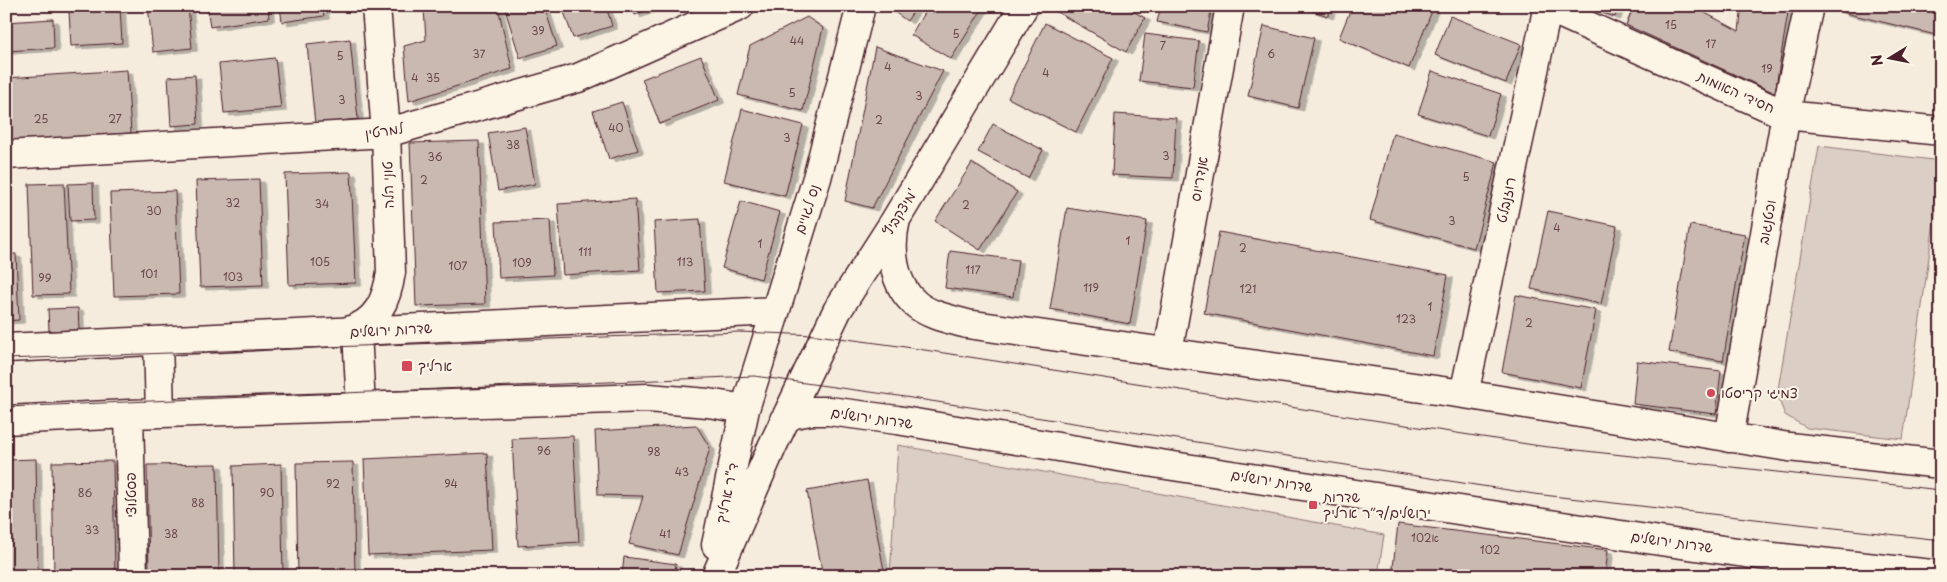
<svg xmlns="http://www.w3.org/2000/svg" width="1947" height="582" viewBox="0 0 1947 582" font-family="'Playpen Sans','Playpen Sans Hebrew',sans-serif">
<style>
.green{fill:#dbcec4;stroke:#927678}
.building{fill:#cab9b1;stroke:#4a1f2b;filter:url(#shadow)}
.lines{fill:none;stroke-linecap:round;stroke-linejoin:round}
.minor-casing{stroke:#4a1f2b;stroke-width:31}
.minor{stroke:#fcf5e5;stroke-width:28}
.tram{stroke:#4a1f2b;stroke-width:1}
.poi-dot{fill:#d1495b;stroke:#fcf5e5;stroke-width:2}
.labels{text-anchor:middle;stroke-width:4;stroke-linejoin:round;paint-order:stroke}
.number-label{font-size:11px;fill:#6a464c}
.street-label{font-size:14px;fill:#4a1f2b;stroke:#fcf5e5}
.poi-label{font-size:14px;fill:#4a1f2b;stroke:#fcf5e5;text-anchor:start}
</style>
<defs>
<filter id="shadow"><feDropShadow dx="5.5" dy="3" stdDeviation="0" flood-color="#0004"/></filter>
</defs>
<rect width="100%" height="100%" fill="#f5ecde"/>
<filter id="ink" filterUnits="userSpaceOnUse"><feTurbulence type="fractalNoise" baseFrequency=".02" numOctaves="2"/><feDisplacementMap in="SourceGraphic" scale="10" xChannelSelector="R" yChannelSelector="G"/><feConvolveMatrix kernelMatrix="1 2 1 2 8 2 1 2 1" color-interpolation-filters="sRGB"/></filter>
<g filter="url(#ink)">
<path class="green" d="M1819,146L1941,161V173L1903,439L1807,428L1785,415L1777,395Z
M898,445L1384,535L1378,576H890Z"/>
<path class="building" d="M148,6H188L192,48L153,52Z
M207,6H268L269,18L210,27Z
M280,6H322L324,16L282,22Z
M504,6H544L557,46L520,58Z
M562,6H606L612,26L573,38Z
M632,6H658L635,15Z
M886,6H917L907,21Z
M928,6H984L951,59L911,35Z
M1051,6H1124L1145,18L1126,52L1050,8Z
M1161,6H1212L1207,32L1157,22Z
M1298,6H1331L1328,16Z
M1352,6H1434L1409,68L1339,38Z
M1583,6H1619L1615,17Z
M1634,6H1692L1739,31L1742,6H1789L1775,93L1626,25Z
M1843,6H1941L1940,36L1841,12Z
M498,7L512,69L409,101L404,46L426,40L424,9Z
M120,8L122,43L71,46L69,11Z
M1450,16L1521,44L1506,83L1435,55Z
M807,17L823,28L803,111L738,95L750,46Z
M53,19L54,48L6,51V22Z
M1045,23L1113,58L1076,132L1008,98Z
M1264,26L1314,38L1298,108L1248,96Z
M1145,34L1199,41L1193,87L1139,81Z
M350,39L358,119L315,124L307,44Z
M875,47L943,71L872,208L845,201Z
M701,56L719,100L660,124L642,79Z
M275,58L281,108L224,113L219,64Z
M127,70L131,133L6,141V78Z
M1432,71L1501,94L1488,136L1418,114Z
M195,75L198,124L171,126L168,77Z
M622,102L638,150L609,159L593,111Z
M742,109L803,125L785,196L724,181Z
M1115,114L1176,118L1173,178L1112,175Z
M993,124L1043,150L1028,178L978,152Z
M525,127L535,184L498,191L488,133Z
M1393,133L1497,162L1474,248L1370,220Z
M479,141L485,304L416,306L410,143Z
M972,163L1017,192L980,250L935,221Z
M351,172L356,283L289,285L285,174Z
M259,179L263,285L200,287L196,181Z
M64,183L69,294L33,295L29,184Z
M93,183L94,220L70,221L68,184Z
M175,191L179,294L114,296L110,193Z
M635,199L640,270L563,275L558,204Z
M741,201L780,212L761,279L722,268Z
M1067,208L1147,221L1130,324L1050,309Z
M1548,211L1617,226L1601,304L1531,289Z
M700,219L705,291L658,293L654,222Z
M550,220L553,275L499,278L496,222Z
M1690,225L1745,234L1723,361L1669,352Z
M1219,232L1448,275L1433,356L1204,313Z
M950,251L1018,260L1013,297L945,288Z
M6,254H16L19,320L6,321Z
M1516,295L1596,310L1581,388L1502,372Z
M78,308L79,330L49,331L48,309Z
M1637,361L1721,371L1716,414L1633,404Z
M696,425L710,448L678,555L629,544L643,496L598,495L595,431Z
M573,436L579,542L518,546L512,439Z
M487,453L492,550L368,555L364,459Z
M36,459L38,576H6V460Z
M113,461L115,576H54L52,462Z
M353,462L355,576H298L296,463Z
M217,464L219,573L149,574L147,465Z
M281,464L283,576H235L233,466Z
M867,480L885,576H823L807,491Z
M1398,524L1608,550L1605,576H1392Z
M624,557L676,564L674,576H622Z"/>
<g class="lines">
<defs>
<path id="minor" d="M1544,6L1786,115L1941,131
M6,155L386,133L578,78L740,6
M896,219C889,248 892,285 917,305C931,316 950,319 967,324L1464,394L1789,447L1941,464
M348,331C377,323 387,300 391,272L386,133L376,6
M357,332L361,407
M158,341L160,413
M6,348L775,311
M1168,352L1230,6
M1464,394L1548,6
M129,414L133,576
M6,420L129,414L648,398L708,403L745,409
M784,420L794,414L811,411H829L897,420L1160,464L1660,541L1773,557L1941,575
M1729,438L1789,97L1809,6
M716,545L745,409L817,178L861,6
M716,576L772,447L837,311L896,219L1024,6"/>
</defs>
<use href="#minor" class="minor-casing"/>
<use href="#minor" class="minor"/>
<path class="tram" d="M6,359L739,332L817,335L899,346L1540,446L1941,490
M6,407L754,376L892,395L1534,494L1941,540"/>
</g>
</g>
<g class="poi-dot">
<rect x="401" y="360" width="12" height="12" rx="2.5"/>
<circle cx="1711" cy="393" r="5"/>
<rect x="1308" y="500" width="10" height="10" rx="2.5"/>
</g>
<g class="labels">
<g class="number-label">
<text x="1671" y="29">15</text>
<text x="538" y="35">39</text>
<text x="956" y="38">5</text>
<text x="797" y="45">44</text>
<text x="1711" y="48">17</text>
<text x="1163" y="50">7</text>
<text x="479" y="58">37</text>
<text x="1271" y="58">6</text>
<text x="340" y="60">5</text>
<text x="888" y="71">4</text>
<text x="1767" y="73">19</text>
<text x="1046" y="77">4</text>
<text x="415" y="82">4</text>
<text x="433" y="82">35</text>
<text x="792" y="97">5</text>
<text x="919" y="100">3</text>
<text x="342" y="104">3</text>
<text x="41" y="123">25</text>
<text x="115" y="123">27</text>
<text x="879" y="124">2</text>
<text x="616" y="132">40</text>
<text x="787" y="142">3</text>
<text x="513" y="149">38</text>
<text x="1166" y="160">3</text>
<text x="435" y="161">36</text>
<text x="1466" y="181">5</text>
<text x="424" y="184">2</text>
<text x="233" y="207">32</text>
<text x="322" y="208">34</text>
<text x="966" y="209">2</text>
<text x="154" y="215">30</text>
<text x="1452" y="225">3</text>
<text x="1557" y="232">4</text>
<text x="1128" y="245">1</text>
<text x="760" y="248">1</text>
<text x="1243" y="252">2</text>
<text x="585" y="256">111</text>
<text x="320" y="266">105</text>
<text x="685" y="266">113</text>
<text x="522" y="267">109</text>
<text x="458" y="270">107</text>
<text x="973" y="274">117</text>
<text x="149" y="278">101</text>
<text x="233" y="281">103</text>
<text x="45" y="282">99</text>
<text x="1091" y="292">119</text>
<text x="1248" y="293">121</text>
<text x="1430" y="311">1</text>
<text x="1406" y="323">123</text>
<text x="1529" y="327">2</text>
<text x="544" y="455">96</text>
<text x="654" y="456">98</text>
<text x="682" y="476">43</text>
<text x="333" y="488">92</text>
<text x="451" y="488">94</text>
<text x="85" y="497">86</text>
<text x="267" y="497">90</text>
<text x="198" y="507">88</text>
<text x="92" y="534">33</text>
<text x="171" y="538">38</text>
<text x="665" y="538">41</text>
<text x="1425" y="542">102א</text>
<text x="1490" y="554">102</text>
</g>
<g class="street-label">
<text transform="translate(1736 92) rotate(24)" y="5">חסידי האומות</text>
<text transform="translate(384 131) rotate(-9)" y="5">למרטין</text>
<text transform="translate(1199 179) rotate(-80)" y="5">אנדריוס</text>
<text transform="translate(388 185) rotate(-92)" y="5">טוני הלה</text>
<text transform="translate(1506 200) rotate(-78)" y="5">רוזנבלט</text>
<text transform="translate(807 209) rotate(-72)" y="5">נס לגויים</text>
<text transform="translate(900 212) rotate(-58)" y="5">מיצקביץ'</text>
<text transform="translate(1767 222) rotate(-80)" y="5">וכטנגוב</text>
<text transform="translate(391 330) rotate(-3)" y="5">שדרות ירושלים</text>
<text transform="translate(872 418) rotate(8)" y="5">שדרות ירושלים</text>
<text transform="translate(1272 481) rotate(9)" y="5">שדרות ירושלים</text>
<text transform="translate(727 493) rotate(-78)" y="5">ד"ר ארליך</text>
<text transform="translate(131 495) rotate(-91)" y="5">פסטלוצי</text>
<text transform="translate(1672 542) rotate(8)" y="5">שדרות ירושלים</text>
</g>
<g class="poi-label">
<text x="418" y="371">ארליך</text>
<text x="1721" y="398">צמיגי קריסטו</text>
<text x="1323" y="502">שדרות<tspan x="1323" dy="16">ירושלים/ד״ר ארליך</tspan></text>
</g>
</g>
<rect width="1947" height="582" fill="none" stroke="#fcf5e5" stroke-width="25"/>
<rect x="12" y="12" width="1922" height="557" fill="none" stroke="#4a1f2b" stroke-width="2" filter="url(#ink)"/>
<g transform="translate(1890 58) rotate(260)" stroke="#fcf5e5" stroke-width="4" paint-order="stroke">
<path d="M0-4L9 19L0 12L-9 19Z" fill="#4a1f2b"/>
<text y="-8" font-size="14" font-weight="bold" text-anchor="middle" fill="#4a1f2b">N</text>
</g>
</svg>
